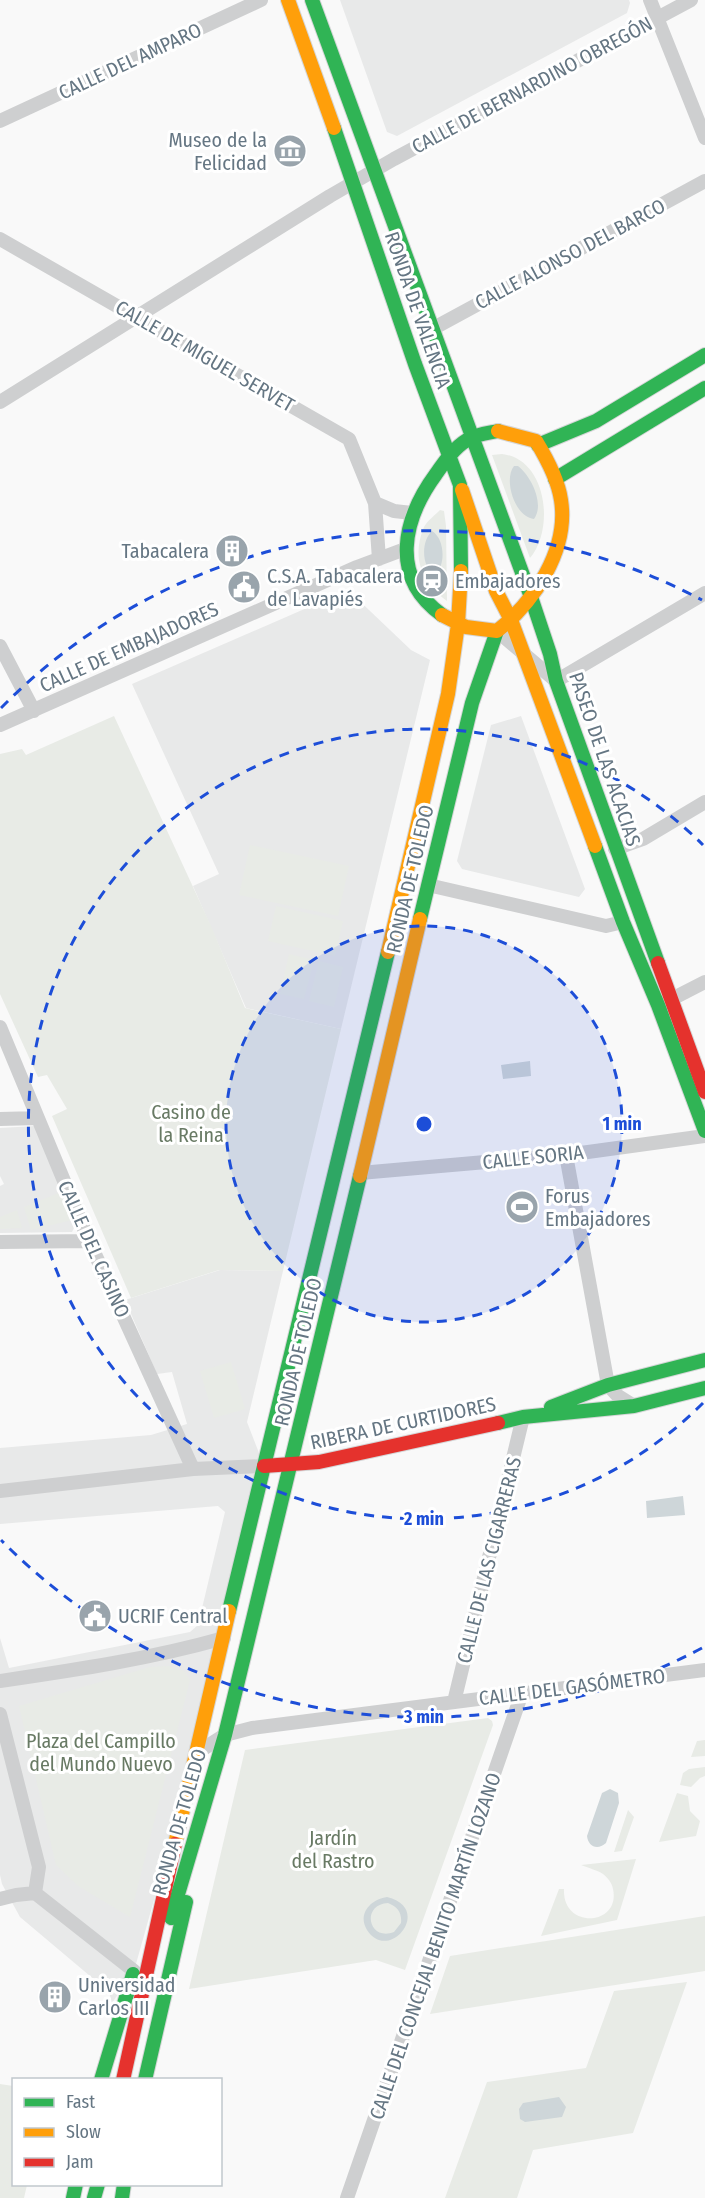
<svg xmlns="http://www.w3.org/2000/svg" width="705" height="2198" viewBox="0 0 705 2198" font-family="'Fira Sans Condensed',sans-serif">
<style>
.built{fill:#e8e9e9}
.green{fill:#e8ebe6}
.water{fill:#ced6d9;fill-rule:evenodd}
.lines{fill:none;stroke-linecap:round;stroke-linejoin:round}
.fast-casing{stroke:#d5d6d7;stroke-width:16}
.slow-casing{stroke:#d5d6d7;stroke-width:16}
.jam-casing{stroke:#d5d6d7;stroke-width:16}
.street{stroke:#cecfd0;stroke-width:14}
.fast{stroke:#30b455;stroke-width:14}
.slow{stroke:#ff9f0a;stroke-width:14}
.jam{stroke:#e5322d;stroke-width:14}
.ring{fill:none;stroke:#1d4ed8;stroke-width:3;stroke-dasharray:10 8}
.labels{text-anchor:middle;stroke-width:6;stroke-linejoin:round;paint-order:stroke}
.street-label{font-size:20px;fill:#657683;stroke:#fff}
.poi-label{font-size:20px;fill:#657683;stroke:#fff;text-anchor:start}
.park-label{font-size:20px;fill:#687a64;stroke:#fff}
.centre{fill:#1d4ed8;stroke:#fff;stroke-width:3}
.ring-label{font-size:18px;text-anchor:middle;font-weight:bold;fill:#1d4ed8;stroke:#fff;stroke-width:6;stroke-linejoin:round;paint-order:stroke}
</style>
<rect width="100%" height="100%" fill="#f9f9f9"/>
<path class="built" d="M340,0H629L630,3L627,13L397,136L387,132Z
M348,590L411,650L430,660L341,1029L246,1008L193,886L219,874L132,684Z
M521,716L585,889L579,897L462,869L457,861L491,725Z
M35,1126L76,1224L72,1232L0,1233V1186L4,1184L0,1176V1128Z
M220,1270L283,1271L247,1422L264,1466L195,1754L134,1971L112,2003L109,1992L20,1917L2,1884L0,1875V1638L9,1668L190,1632L198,1625L225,1512L218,1506L0,1524V1448L151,1435L187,1424L172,1372L157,1374L125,1300Z"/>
<path class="green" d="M502,454C547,459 555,529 530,558L492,455Z
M440,510L444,511L446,526L447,601C422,583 411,558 424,527C427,521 435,515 440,510Z
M114,716L212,928L245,1008L341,1029L283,1271L219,1270L131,1298L52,1116L67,1109L47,1075L38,1077L0,994V754L22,749L26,755Z
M250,845L349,866L338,916L239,895Z
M276,906L343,921L335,956L268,941Z
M289,954L314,960L304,999L280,994Z
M319,961L343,967L334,1007L309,1001Z
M61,1192L72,1220L31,1230L24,1207Z
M17,1210L22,1228L0,1229V1217Z
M231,1362L245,1409L214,1418L200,1371Z
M168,1666L184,1671L190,1680L130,1917L78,1886L56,1865L19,1706L150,1667Z
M488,1718L492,1721L493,1725L405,1970L376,1960L189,1989L245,1750Z
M705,1740V1756L691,1757L697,1741Z
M705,1767V1776L700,1778L691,1787L680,1785L683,1773L689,1769Z
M677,1793L688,1796L690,1811L700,1821L696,1836L659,1842Z
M628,1810L634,1817L622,1851L614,1852Z
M636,1859L617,1920L541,1936L559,1889H564C562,1930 621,1926 613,1889C612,1883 608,1878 603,1874C597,1870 588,1868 581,1865Z
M705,1916V1971L430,2014L450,1956Z
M687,1982L633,2133L533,2150L517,2198H445L487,2082L586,2068L614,1991Z
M0,2084L13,2086L14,2184L27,2185L24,2198H0Z"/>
<path class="water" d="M514,466H518C531,476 545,504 534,519C515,517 503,480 514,466Z
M432,531C445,539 446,565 435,575C421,567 421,541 432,531Z
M530,1061L531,1076L503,1079L501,1065Z
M683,1496L685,1515L647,1518L646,1501Z
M610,1789L618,1793L619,1803L606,1843C597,1851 588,1846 587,1836L602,1793Z
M387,1897C434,1908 389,1964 367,1930C357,1914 371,1899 387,1897ZM388,1903C398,1907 402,1913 401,1923L394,1932C369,1942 360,1905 388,1903Z
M559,2097L566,2107L562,2117L525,2122L520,2119L519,2109L523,2103Z"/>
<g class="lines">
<defs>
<path id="fast" d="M312,0C384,199 459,397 531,597
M334,128L415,364L460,485L461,571
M538,445L596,421L705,355
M555,479L705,388
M531,597L550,654L556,681L658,963
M442,615C389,577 403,519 436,474C445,461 454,448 467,440C476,434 488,433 498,431
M595,846L623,922L658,1005L705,1131
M420,919L472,703L497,631
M551,1407L608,1385L705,1360
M498,1423L523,1417L634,1406L705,1388
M229,1611L388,952
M171,1918L225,1735L360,1176
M101,2080L133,1974
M145,2080L186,1902
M73,2198L76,2184
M94,2198L98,2184
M122,2198L124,2184"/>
<path id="slow" d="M288,0L334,128
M462,490L496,591L511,620L595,846
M442,615L466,627L497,631C534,602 569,550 561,500C558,479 547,459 536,441L498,431
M388,952L448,694L458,624L461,571
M360,1176L420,919
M175,1844L229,1611"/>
<path id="jam" d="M658,963L705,1092
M264,1466L319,1462L498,1423
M123,2080L175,1844"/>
</defs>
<use href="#fast" class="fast-casing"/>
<use href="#slow" class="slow-casing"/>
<use href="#jam" class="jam-casing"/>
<path class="street" d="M650,0L705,138
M0,121L261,0
M0,239L349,439L375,503L379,559
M434,328L705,181
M0,402L330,196L394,159L691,0
M375,503L394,511L412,513
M497,631L556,681L705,593
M0,646L34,711
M0,725L357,567L405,549
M615,849L643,839L705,802
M428,885L606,926L623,922
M664,1003L705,982
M0,1027L89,1241L193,1469
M0,1119L38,1118
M566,1155L608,1385L618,1396L634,1406
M360,1173L566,1155L705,1136
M0,1242L89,1241
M0,1491L193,1469L264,1466
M0,1681C75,1670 150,1659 224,1638
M454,1702L523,1417
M0,1714L39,1867L35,1893
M195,1754L225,1735L252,1728L705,1670
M35,1893L134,1971
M0,1899L16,1895L35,1893
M347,2198L522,1693"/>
<use href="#fast" class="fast"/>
<use href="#slow" class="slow"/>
<use href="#jam" class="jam"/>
</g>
<circle cx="424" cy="1124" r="198" fill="#1d4ed8" fill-opacity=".12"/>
<g class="ring">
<circle cx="424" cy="1124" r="198"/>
<path d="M703 1403A395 395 0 1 1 703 845"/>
<path d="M702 1648A593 593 0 0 1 1 1540M1 708A593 593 0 0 1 702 600"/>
</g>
<defs>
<symbol id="museum-disc" viewBox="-11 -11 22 22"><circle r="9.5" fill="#99a4ac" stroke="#fff"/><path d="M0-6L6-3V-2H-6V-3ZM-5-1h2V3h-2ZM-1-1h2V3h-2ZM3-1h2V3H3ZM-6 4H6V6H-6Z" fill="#fff"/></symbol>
<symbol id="building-disc" viewBox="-11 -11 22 22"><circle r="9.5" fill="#99a4ac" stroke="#fff"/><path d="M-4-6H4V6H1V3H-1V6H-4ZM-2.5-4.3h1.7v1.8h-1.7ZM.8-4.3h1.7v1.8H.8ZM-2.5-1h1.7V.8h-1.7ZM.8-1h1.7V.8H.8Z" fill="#fff"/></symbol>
<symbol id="station-disc" viewBox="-11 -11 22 22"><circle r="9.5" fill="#99a4ac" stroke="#fff"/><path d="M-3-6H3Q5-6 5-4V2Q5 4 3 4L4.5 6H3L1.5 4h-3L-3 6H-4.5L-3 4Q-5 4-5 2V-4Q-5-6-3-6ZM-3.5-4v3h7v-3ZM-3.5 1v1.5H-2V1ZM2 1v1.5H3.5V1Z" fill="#fff"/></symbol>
<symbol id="civic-disc" viewBox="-11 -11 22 22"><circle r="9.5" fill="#99a4ac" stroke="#fff"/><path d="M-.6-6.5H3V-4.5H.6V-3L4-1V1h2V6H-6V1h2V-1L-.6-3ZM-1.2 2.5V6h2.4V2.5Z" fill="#fff"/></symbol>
<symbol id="stadium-disc" viewBox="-11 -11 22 22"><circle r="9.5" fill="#99a4ac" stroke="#fff"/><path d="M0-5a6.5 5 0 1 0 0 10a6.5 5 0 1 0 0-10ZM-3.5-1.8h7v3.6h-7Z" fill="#fff"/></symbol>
</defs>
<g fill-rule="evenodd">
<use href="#museum-disc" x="271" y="132" width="38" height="38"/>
<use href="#building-disc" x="213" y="532" width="38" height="38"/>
<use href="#station-disc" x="413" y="562" width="38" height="38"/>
<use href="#civic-disc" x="225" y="568" width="38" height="38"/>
<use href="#stadium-disc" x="503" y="1188" width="38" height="38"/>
<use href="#civic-disc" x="76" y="1597" width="38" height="38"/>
<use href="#building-disc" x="36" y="1978" width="38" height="38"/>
</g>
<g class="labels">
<g class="street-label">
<text transform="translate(130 61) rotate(-25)" y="7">CALLE DEL AMPARO</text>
<text transform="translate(532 85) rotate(-28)" y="7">CALLE DE BERNARDINO OBREGÓN</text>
<text transform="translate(570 254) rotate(-28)" y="7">CALLE ALONSO DEL BARCO</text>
<text transform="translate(418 310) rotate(71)" y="7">RONDA DE VALENCIA</text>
<text transform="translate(205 356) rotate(30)" y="7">CALLE DE MIGUEL SERVET</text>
<text transform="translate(129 647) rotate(-24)" y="7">CALLE DE EMBAJADORES</text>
<text transform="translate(605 759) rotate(71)" y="7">PASEO DE LAS ACACIAS</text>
<text transform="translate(410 879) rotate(-77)" y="7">RONDA DE TOLEDO</text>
<text transform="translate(533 1157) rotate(-6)" y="7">CALLE SORIA</text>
<text transform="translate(94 1249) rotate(66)" y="7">CALLE DEL CASINO</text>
<text transform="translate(298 1352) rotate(-77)" y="7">RONDA DE TOLEDO</text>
<text transform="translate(403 1423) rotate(-12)" y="7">RIBERA DE CURTIDORES</text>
<text transform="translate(489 1560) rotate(-76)" y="7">CALLE DE LAS CIGARRERAS</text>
<text transform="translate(572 1687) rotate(-7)" y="7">CALLE DEL GASÓMETRO</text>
<text transform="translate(179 1822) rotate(-74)" y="7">RONDA DE TOLEDO</text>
<text transform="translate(435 1946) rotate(-71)" y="7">CALLE DEL CONCEJAL BENITO MARTÍN LOZANO</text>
</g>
<g class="poi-label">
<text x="267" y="147" text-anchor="end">Museo de la<tspan x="267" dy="23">Felicidad</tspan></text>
<text x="209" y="558" text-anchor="end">Tabacalera</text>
<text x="267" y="583">C.S.A. Tabacalera<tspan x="267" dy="23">de Lavapiés</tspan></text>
<text x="455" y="588">Embajadores</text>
<text x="545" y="1203">Forus<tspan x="545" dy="23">Embajadores</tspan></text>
<text x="118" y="1623">UCRIF Central</text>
<text x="78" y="1992">Universidad<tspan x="78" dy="23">Carlos III</tspan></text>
</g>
<g class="park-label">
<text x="191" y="1119">Casino de<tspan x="191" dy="23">la Reina</tspan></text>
<text x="101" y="1748">Plaza del Campillo<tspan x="101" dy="23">del Mundo Nuevo</tspan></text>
<text x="333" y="1845">Jardín<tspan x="333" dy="23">del Rastro</tspan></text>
</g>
</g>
<circle cx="424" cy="1124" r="9" class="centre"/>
<g class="ring-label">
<text x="622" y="1130">1 min</text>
<text x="424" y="1525">2 min</text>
<text x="424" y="1723">3 min</text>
</g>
<rect x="12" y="2078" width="210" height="108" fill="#ffffff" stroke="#c1c8cd" stroke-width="1.5"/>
<rect x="24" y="2098" width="30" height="9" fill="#30b455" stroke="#c1c8cd" stroke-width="1.5"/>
<text x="66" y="2108" font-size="18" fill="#657683">Fast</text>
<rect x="24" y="2128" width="30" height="9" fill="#ff9f0a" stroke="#c1c8cd" stroke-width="1.5"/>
<text x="66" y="2138" font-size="18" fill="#657683">Slow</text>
<rect x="24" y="2158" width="30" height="9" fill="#e5322d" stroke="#c1c8cd" stroke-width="1.5"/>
<text x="66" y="2168" font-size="18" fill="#657683">Jam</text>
</svg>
